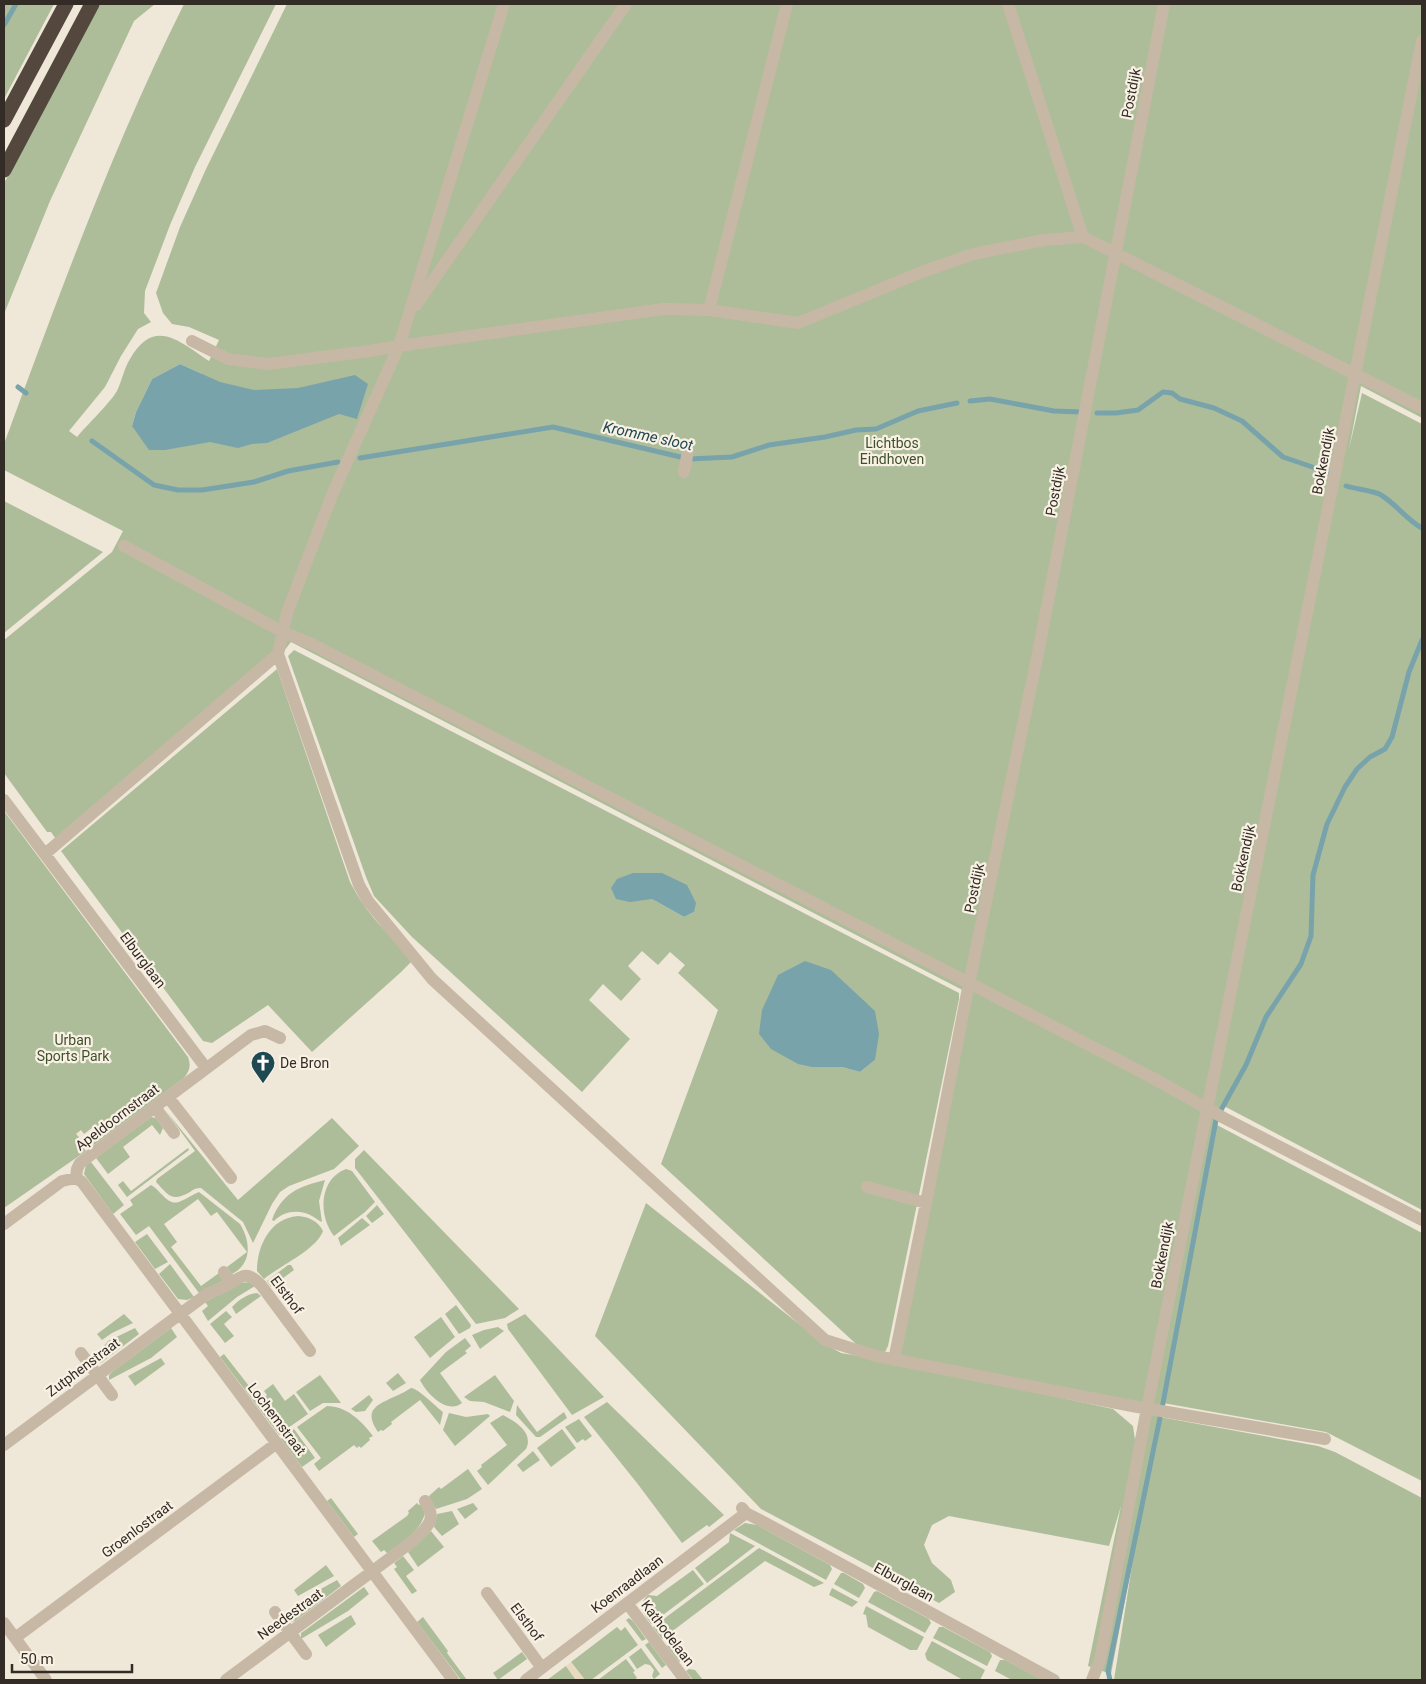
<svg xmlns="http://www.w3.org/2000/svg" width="1426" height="1684" viewBox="0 0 1426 1684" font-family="Roboto,sans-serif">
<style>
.green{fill:#adbd9a;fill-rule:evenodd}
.plaza{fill:#e7dac0}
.water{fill:#79a3ab}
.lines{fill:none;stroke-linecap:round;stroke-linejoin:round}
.stream{stroke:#79a3ab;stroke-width:5}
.minor{stroke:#c7b8a5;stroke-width:12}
.highway{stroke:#53473e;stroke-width:15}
.labels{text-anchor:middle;stroke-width:4.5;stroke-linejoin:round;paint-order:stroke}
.street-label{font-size:14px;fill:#332c26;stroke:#f8f1e4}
.park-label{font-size:14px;fill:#3e502b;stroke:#f8f1e4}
.poi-label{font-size:14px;fill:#332c26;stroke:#f8f1e4;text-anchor:start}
.water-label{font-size:15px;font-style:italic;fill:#1e4852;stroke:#f8f1e4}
</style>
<rect width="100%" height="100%" fill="#efe7d8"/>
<path class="green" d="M4,4H54L4,99Z
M99,4H155L134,21L50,201L4,314V183L31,135Z
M184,4H276L195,167L170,225L145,291L144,313L151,322L138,329L121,356L105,387L69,431L77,437C87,425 110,403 117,391C122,381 124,368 130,359C154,317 179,341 209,361L219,340L189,327L172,324L163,313L156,293L180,227L206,169L287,4H1422V418L1361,386L1349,449L1362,393L1422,424V1210L1222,1105L1217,1125L1422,1233V1481L1326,1432L1163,1403L1160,1417L1318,1446L1335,1452L1422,1498V1680H1114L1134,1553L1111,1674L1088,1666L1121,1506L1109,1546L949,1516L932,1525L924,1545L932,1563L951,1580L955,1592L939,1603L761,1509L595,1336L646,1203L823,1343L841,1353L900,1363L1113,1409L1133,1426L1135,1440L1143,1404L900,1357L972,995L291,642L273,665L60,845L51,832H47L4,773V640L112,552L123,531L4,470V444C59,295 113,146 184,4ZM180,364L202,374L132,426L136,412L152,379Z
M4,501L103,552L4,633Z
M294,650L959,993V999L888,1346L885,1352L866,1349L855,1343L661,1164L718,1010L678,973L685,965L670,952L658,965L642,951L628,966L641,979L621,1001L603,984L589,1000L630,1039L582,1092L412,937L374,896L366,877L288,656ZM652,899L694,912L684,917ZM875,1060L860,1072L842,1067H812Z
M277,669L350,882C367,915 387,933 414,959L400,973L312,1052L268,1005L212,1043L203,1041L61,851Z
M4,811L188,1057C191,1066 190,1070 184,1078L94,1145L90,1140L98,1134L93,1127L84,1134L81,1130L76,1134L79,1137L77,1139L86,1151L4,1208Z
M166,1111L238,1200L332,1118L359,1146L334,1169L289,1186L280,1192L272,1204L253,1243L243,1222L201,1188C196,1188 194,1189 190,1192C172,1202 169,1196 156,1182L157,1179L195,1151Z
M151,1117L156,1118L163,1128L160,1135L152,1125L123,1147L130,1157L108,1174L96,1158Z
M188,1148L189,1150L127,1197L118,1185L123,1181L131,1191Z
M364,1150L519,1309L505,1318L476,1324L355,1168V1159Z
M91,1162L124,1205L113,1214L84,1174L86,1165Z
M346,1169L352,1171L375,1202L365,1212L334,1236C318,1216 319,1179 346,1169Z
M325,1180L319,1201L322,1222C319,1221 316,1218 312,1216C299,1209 284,1211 274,1221L272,1220C281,1194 299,1186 325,1180Z
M151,1185C161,1190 168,1208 181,1201C187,1199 193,1194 199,1192L240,1224C251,1242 252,1264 232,1274L227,1267L247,1252L217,1212L211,1216L198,1199L164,1224L177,1242L171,1247L201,1286L219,1273L223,1281L199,1293L149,1226L136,1235L120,1214L133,1205L130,1200Z
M377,1205L384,1214L372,1223L366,1216Z
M298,1216C309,1217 318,1221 323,1231C316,1250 281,1265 264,1279L257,1271C257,1246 270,1218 298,1216Z
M362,1218L370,1225L341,1246L338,1238Z
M147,1234L168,1262L155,1269L135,1242Z
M170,1264L194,1297L187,1300L178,1299L159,1274Z
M288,1265H291L294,1270L271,1287L267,1281Z
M249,1282L255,1286L237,1297L208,1321L202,1311L208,1306L205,1302L241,1283Z
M257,1293L261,1296L236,1314L232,1307C239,1300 247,1294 257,1293Z
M456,1305L471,1325L470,1328L459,1334L445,1314Z
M226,1311L232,1317L224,1324L234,1336L225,1343L210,1324Z
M124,1314L133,1323L112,1333L102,1340L97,1334Z
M525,1314L604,1397L572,1415L508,1329L507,1324Z
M441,1317L455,1337L430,1358L414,1337Z
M498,1327L504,1331L480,1349L472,1335L484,1330Z
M135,1328L139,1334L101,1363H96L93,1359L108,1341Z
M171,1328L177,1337L151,1358L109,1380V1375L112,1372Z
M465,1338L471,1346L465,1351L467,1353L440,1373L462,1403C447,1415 426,1393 420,1380L446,1352Z
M224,1354L256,1395L254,1397L282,1433L279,1435L220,1357Z
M161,1358L165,1364L135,1386L128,1376Z
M398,1373L406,1383L393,1391L386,1383Z
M320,1375L341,1403H323L310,1411L296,1392Z
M495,1375L514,1401L510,1412L484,1402L470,1401L464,1397Z
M273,1384L285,1401L294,1394L308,1414L288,1428L265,1397L267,1395L264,1391Z
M411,1388C419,1389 435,1406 443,1412L440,1425L420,1400L391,1422L392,1424L383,1431L381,1430L378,1432C362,1409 379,1404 396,1396C401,1394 406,1391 411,1388Z
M369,1395L373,1400L365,1411L356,1412L351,1409Z
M607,1402L724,1515L709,1527L707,1525L682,1543L637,1483L584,1417Z
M517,1405L537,1432L564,1412L567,1418L540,1437H536L516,1415Z
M327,1406C346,1406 362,1421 373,1436L369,1438L370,1440L361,1448L359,1446L357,1448L354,1445L319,1471L314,1464L321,1458L297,1427Z
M449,1413L466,1417L488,1414L490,1416L455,1446L443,1430Z
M503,1415C516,1422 534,1433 526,1449L488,1485L477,1471L482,1467L481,1465L507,1445L490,1423Z
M579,1419L592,1436L585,1441L583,1439L577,1443L565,1427Z
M294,1429L315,1458L302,1467L281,1439Z
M562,1429L576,1448L551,1467L537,1448Z
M533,1451L540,1460L523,1472L517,1465Z
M468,1469L482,1489L467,1499L436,1509L429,1497L430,1495L439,1487L441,1489Z
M331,1498L358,1534L354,1537L327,1501Z
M417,1503L419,1505L421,1504L425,1513C421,1531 402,1542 388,1554L384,1550L381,1552L372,1541L407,1516L409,1513L408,1511Z
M473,1503L478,1509L465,1519L457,1509Z
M452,1511L459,1524L442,1536L434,1527L437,1514Z
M745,1523L757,1525L830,1565L832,1569L826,1580L734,1530Z
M431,1531L444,1547L418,1567L408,1552Z
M730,1533L755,1546L707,1583L695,1568L729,1542Z
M759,1548L824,1583L814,1587L765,1561L662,1639L653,1627Z
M403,1556L414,1570L406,1576L417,1591L412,1594L394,1569L397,1567L394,1563Z
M326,1565L334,1576L298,1596L294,1590Z
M693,1570L704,1584L651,1624C644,1614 637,1605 648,1595L657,1596Z
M841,1573H844L863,1584L865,1588L859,1598L834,1584Z
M337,1580L341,1586L295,1621L291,1622L285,1618C300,1598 316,1592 337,1580Z
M364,1587L369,1594L348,1611L301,1639V1633L304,1631Z
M832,1588L858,1602L852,1607L829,1595Z
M877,1591L929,1619L931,1623L925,1633L868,1602L874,1592Z
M866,1606L924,1637L917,1650H910L868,1627L866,1615L863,1614Z
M351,1615L356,1624L326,1647L318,1635Z
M423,1617L448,1651L447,1653L467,1680H461L417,1622Z
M629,1618L633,1621L646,1639L642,1641L626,1620Z
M617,1627L621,1631L625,1627L638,1645L591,1680H585L571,1662Z
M939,1627H943L990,1652L992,1656L987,1666L933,1638Z
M674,1641L686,1658L679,1662L667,1646Z
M932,1641L985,1670L980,1680H963L927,1660L925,1654Z
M649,1642L666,1665L662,1668L645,1645Z
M641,1648L660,1674L654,1679L652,1676L654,1670L650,1665L645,1664L637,1669L629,1657Z
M522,1652L527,1659L498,1680L493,1673Z
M626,1659L635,1671L633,1672L637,1678L634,1680H598Z
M1000,1660H1005L1042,1680H1012L995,1671Z
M566,1666L576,1680H547Z
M689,1669L695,1670L703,1680H693L686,1671Z"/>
<path class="plaza" d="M571,1662L585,1680H576L566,1666Z"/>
<path class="water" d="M180,364L220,382L254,390L298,388L355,375L368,384L357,419L339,414L267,443L252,444L238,448L210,442L165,450H149L132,426L136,412L152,379Z
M633,873H662L687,885L696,903L694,912L684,917L652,899L630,902L616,899L611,888L617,879Z
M805,961L831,970L875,1011L879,1034L875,1060L860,1072L842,1067H812L798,1064L771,1049L759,1034L762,1010L778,975Z"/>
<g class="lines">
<path class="stream" d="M4,25L16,4
M18,387L26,393
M970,401L990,399L1054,411L1081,412
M1097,413H1116L1138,410L1163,392L1172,393L1180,399L1214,408L1242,421L1283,457L1327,472
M92,441L154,485L178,490H202L254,482L288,471L338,462
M360,458L553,427L689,459L732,457L769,445L825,437L856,430L876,429L918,411L957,403
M1346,486C1355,489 1376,491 1381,495C1396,504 1407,520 1422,528
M1221,1110L1246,1065L1266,1017L1301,964L1311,936L1313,875L1327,824L1345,787L1357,769L1370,757L1385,749L1392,737L1409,672L1422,640
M1110,1680L1108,1671L1163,1403L1216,1120"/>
<path class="minor" d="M1008,4L1083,237
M416,305L626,4
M709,310L787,4
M192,341L228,359L268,364L369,351L399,346L504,4
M684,472L688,451
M124,546L283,632L312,644L1151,1077L1224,1118L1422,1220
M278,654L359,885L368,901L432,979L825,1340L876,1356L1132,1406L1325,1439
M4,800L206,1068
M45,854L278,654L287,613L332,495L399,346L664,309L709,310L798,323L922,272L973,254L1044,240L1083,237L1422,408
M168,1097L231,1178
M155,1107L174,1133
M76,1178L82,1182L453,1680
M76,1178L77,1169L80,1163L251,1035L265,1031L280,1038
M867,1187L926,1203L894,1360
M926,1203L969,983L1038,653L1164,4
M4,1224L62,1181L76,1178
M224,1272L231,1283
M81,1353L112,1395
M4,1445L207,1294C214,1291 220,1289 226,1286C241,1277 246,1269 261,1285L310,1351
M742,1508L746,1513L771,1526L1054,1680
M487,1593L542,1668
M627,1603L685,1680
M275,1612L306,1654
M4,1623L46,1680
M15,1638L277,1443
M226,1680L413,1541C427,1527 438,1520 425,1501
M526,1680L746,1513
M1092,1680L1100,1660L1147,1408L1422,41"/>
<path class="highway" d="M4,120L66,4
M4,170L92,4"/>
</g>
<defs>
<symbol id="church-pin" viewBox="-11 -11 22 30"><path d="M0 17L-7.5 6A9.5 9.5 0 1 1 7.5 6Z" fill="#1e4852" stroke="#f8f1e4"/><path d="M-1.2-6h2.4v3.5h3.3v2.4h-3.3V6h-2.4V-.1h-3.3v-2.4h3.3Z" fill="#fff"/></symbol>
</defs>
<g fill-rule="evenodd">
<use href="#church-pin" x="249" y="1049" width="28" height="38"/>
</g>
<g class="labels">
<g class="street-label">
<text transform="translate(1131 93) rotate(-79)" y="5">Postdijk</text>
<text transform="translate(1323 461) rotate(-79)" y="5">Bokkendijk</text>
<text transform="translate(1055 491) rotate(-79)" y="5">Postdijk</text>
<text transform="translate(1243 858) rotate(-78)" y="5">Bokkendijk</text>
<text transform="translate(974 888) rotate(-78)" y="5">Postdijk</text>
<text transform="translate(143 960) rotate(53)" y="5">Elburglaan</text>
<text transform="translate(117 1117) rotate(-37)" y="5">Apeldoornstraat</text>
<text transform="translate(1162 1255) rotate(-79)" y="5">Bokkendijk</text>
<text transform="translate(287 1295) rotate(53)" y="5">Elsthof</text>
<text transform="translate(83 1367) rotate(-37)" y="5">Zutphenstraat</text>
<text transform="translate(277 1419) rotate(53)" y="5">Lochemstraat</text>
<text transform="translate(137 1529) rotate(-37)" y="5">Groenlostraat</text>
<text transform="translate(904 1582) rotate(29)" y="5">Elburglaan</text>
<text transform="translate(627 1584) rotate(-37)" y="5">Koenraadlaan</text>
<text transform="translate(290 1614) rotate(-36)" y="5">Needestraat</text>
<text transform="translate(527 1622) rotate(53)" y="5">Elsthof</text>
<text transform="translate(668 1633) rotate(53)" y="5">Kathodelaan</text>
</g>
<g class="park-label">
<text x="892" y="448">Lichtbos<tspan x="892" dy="16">Eindhoven</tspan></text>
<text x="73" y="1045">Urban<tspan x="73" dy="16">Sports Park</tspan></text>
</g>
<g class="poi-label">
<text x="280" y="1068">De Bron</text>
</g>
<g class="water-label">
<text transform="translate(648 436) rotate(12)" y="5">Kromme sloot</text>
</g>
</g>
<rect width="1426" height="1684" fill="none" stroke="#332c26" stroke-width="10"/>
<path d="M12 1664v8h120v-8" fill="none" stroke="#332c26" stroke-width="2.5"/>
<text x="20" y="1664" font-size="15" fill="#332c26" stroke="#f8f1e4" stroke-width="4" paint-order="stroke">50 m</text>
</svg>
